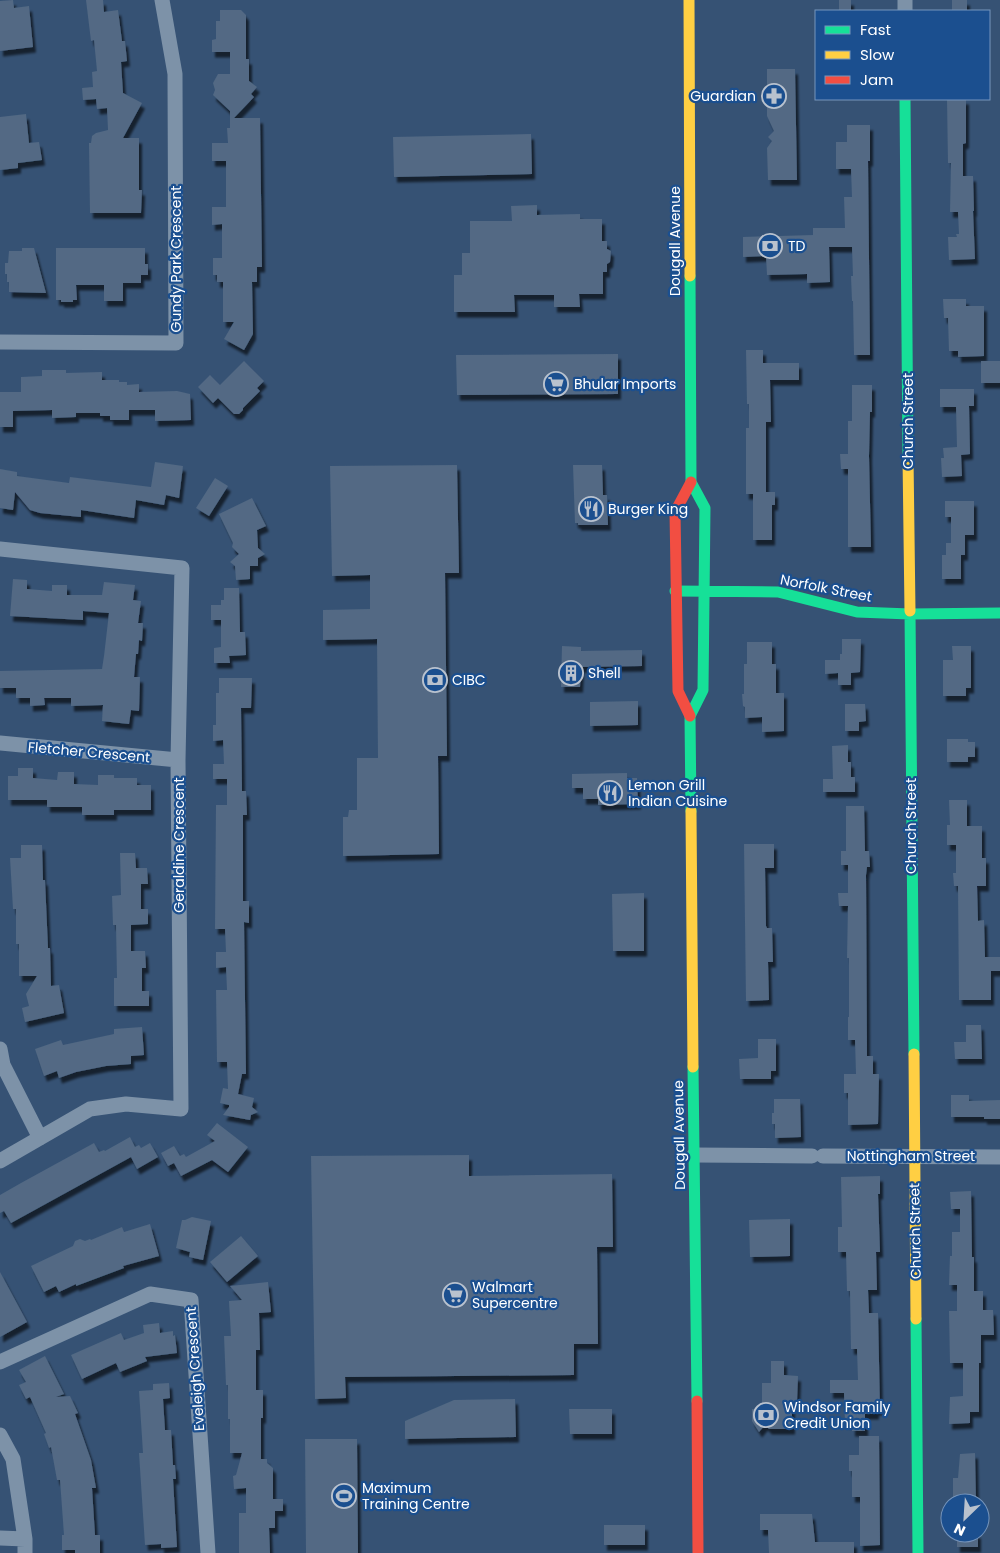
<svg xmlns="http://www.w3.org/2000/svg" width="1000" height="1553" viewBox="0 0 1000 1553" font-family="Poppins,sans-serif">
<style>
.building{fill:#526984;filter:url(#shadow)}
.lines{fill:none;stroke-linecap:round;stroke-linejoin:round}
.street{stroke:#7d92a8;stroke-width:15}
.fast{stroke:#16e098;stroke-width:11}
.slow{stroke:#ffcf43;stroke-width:11}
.jam{stroke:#f24e42;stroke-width:11}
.labels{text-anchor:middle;stroke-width:4.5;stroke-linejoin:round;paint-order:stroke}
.poi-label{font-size:14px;fill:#fff;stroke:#1b4f8f;text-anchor:start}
.street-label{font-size:14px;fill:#fff;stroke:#1b4f8f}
</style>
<defs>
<filter id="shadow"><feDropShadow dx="3" dy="5.5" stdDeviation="1" flood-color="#0009"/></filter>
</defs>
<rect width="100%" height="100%" fill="#365274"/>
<path class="building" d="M13,0L14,8L29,6L33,47L0,51V1Z
M86,0H103L104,12L118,10L122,41H125L127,61L121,62L123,93L142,103L123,138H139V190H142L141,213H90L89,143H91L92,136L96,133L108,130L107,108L97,109L96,99L83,100L82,88L93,87L92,72L97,71L94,40L91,41Z
M839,0H851V11H839Z
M952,0H967V11H952Z
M220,10H241L246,15V59H249V81L257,87L251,94L254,97L234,118H260L262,267H257V282H252L253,334L244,350L224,339L234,322H223V282H217V275H213V258H222V224L212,225V207H226V161H212V143H228L227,128H230V111L213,95L215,90L213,83L218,74H230V52H212V40L216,39V21H220Z
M767,69H795L797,180H768L767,148L772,141L768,137L774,131L767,116Z
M947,99H966V143L963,144V176H973L974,211H973L975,259L949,260L948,237H957L956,234H959L958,212H950L951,163H948Z
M26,114L29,143L39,142L42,160L18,163V168L0,170V117Z
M847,125H870V161H868L870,355H854L853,301H852L851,276H853L852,247H829L830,282L807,283V274L767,275L766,256L743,257V237L813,235V228H845L844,197H852L851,169H836V142H847Z
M531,134L532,174L394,177L393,137Z
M537,205V215L580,214V219H602V241H607V249L611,251L610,262L607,264V272H603V294H579L580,307H554V295H514L515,312H454V275H462V253H470V221H512L511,206Z
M22,248H34L46,293L9,292V282H7V274H5V263H8L9,251H22Z
M56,248H145V264H148V275H141V283H123V301H104V285H76L77,300H73V302H61V300H56Z
M943,299H966V306H984V356L958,357V351H949L948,318H944Z
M746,350H763V363H799V380H770L771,422H766V492H775V505H772V540H753V494H746V428H749V404H747Z
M618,354V394L457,395L456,355Z
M244,361L264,381L257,388L260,391L243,408V410L239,414H234L218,398L213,403L198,387L210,375L220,385Z
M981,361H1000V383H981Z
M42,370H66V373L102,372V380H119V382H127V385L139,384V392L177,391L190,394L191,420L155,421V410H129V420H110V416H100V413H76V417L52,418V410L13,411V427H0V392H21V377L42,376Z
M852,385H872V412H870L869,456L871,547H848V469H841L840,454H848V421H852Z
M940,389H974V406H969L970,454L961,455L962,476L942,477L941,458H944L943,448L957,447L956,407H940Z
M155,462L183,466L179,498L166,495L164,505L136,500L134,518L81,510V517L40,513L30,510L15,492L13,510L0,508V469L17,472V476L69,483L70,477L151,487Z
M457,465L459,573H445L447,756H438L439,854L343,856V817H348L349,810H357V758H378L377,639L323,640V610L370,609V575L332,576L330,466Z
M573,465H602L603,495H607L608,525H578V523H575Z
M215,478L228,486L209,516L196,508Z
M252,498L266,526L257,530L258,548L265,554L258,558V566H250V579L236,580L235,566L230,562L239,554L232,547L233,543L219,514Z
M945,501H974V535H965V555H961V579H942V555H946V543H951V517H945Z
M13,579L27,580V589L52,591V585H67V595H102L104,582L135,585L133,600L141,601L138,623H143L142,641L139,640L138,654H136L134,677H140L139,711L131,710L129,724L102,721L103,705L71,706V698H44L45,705L30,706V698H16V688H0V671L102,669L104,656L109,613L83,611V620L10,616Z
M224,588H239L240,632H245L246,655L229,656L230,663H214V648L221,647V620H211V605H221V600H224Z
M842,639H861L860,672L851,673V685H838V673L825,674V660H840V654H842Z
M747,642H772V664H776V693H784V731L762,732V717L745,718V707L743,706L742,694H744V664H747Z
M562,646L581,647V651L642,650V666L581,667L580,687H561Z
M952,646H971V688H966V696H943V660H953Z
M219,678H252L251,708H241L242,791H246L247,815H243V901H249V923L244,922L246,1074H242L238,1094L254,1098L252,1107L258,1112L251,1115L250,1120L223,1115L229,1107V1105L220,1103L223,1088L228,1089L227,1062H217L216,990H227L226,967L216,968V952H226L225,929H215L216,805H227V779H213V764H224L223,740L213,741V725H216V693H219Z
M638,701V725L590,726V702Z
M845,704H865L866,721L859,722V731H845Z
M947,739H968V742H975V757H968V762H947Z
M848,745V762H851V777H855V792H823V779H833L832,746Z
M18,768H33V778L57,780L58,772H74V784L98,785V775H114V778H137V785H151V810H114V815H82V807H47V800H8V776H18Z
M627,773V778H637L638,804L598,805V799H583V788H572V774Z
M949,800H967V826H982V858H986V886H977L978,921L984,920L985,957H1000V971H991V1000H959L958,886H954L953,873H956V845H947V825H950Z
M846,806H864L865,851H869L870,867H867L866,875L867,1056H873V1074H879L878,1124L848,1125V1093H844V1074H856L855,1040H848V1017H849V958H847L848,906H839L838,893H848V865H841V851H846Z
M744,844H774V868H765L766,926L767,928H772L773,962H768L769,1000L746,1001Z
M21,845H42L43,880H45L48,948H50L51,986L59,985L64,1013L25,1022L22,1008L29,1006L26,994L37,976H19V944H16V909H13L10,858H21Z
M120,853H135L136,868H147L148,884H141V909H148V924L131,925V951H145L146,968H142V991H149V1006H114V978H117L116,925H113L112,896L121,895Z
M644,893V951H613L612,894Z
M966,1025H981L982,1059H955L954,1042H966Z
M142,1027L144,1055L131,1056V1064L106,1066L76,1072L59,1078L57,1071L44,1076L35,1049L61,1040L63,1045L114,1034V1029Z
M758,1039H776V1071H771V1079H740L739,1059L758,1058Z
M951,1095H969V1101L1000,1100V1119H984V1117H951Z
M774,1099H800L801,1137L775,1138V1124H772V1113H774Z
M217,1123L248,1147L228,1172L212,1160L181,1176L174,1163L168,1166L161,1153L174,1146L180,1156L184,1154L186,1157L215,1141L207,1135Z
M130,1137L135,1147L139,1145L141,1148L150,1143L158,1157L137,1169L131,1157L11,1223L4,1211L0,1213V1195L21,1183L94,1143L99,1152L104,1150L105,1151Z
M469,1155V1176L612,1174L613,1247H597L598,1344H574V1375L345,1377L346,1398L315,1399L311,1156Z
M880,1176V1194H878L880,1252H876L877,1290H868L869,1313H878L880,1410H876V1414H865V1431H852V1423H845L844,1393H830V1380H858L857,1349H851L850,1291H847L846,1252H838V1227H842L841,1177Z
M971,1191L972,1257H974V1291H983V1310H993L994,1335H981V1363H979V1412H970V1423L949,1424L950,1397L963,1396V1363H950L949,1311H957V1285H949L950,1256H952V1232H960V1209H951L950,1192Z
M192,1217L211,1221L203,1260L189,1257L190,1252L176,1248L182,1220H185Z
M790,1219V1256L750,1257L749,1220Z
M150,1224L159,1256L123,1266L124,1268L76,1286V1284L59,1292L56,1286L44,1292L31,1266L73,1246L75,1241L80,1239L85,1241L90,1239L91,1240L122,1227L124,1232Z
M241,1236L258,1256L227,1282L210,1262Z
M0,1272L27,1322L0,1337Z
M268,1282L271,1312L259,1313L260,1350H256V1390H263V1418H261V1459H267V1463L273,1468V1499H283V1511H275V1528H269L270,1553H239V1513H246V1488L234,1489L233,1476L236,1475L242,1453H230V1419H228V1385H226L224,1336H231L229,1301L242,1300L230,1286Z
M159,1323L160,1333L173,1331V1336L175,1335L177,1353L145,1357L147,1361L120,1372L116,1363L82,1379L71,1355L121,1333L124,1340L144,1333L143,1325Z
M45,1356L64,1394L56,1397L70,1396L78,1413L75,1414L91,1460L96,1488H92L95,1535H100V1553H75V1550H62V1535H64L60,1480H57L51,1447L49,1448L44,1434L46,1433L30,1397L26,1399L19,1385L26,1382L19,1370Z
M771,1361H784V1375L798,1376L797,1402H792V1429H769L765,1425L759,1432L752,1421V1409L762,1410V1383H771Z
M169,1383L170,1398L163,1399L165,1430H171L173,1465H175L176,1479H173L177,1547L161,1548V1544L145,1545L139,1453H143L139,1391L153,1390V1384Z
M515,1399L516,1437L405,1439V1421L454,1400Z
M569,1409H612V1434H570Z
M859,1436H879L880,1545L860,1546V1497H852V1471H849V1455H859Z
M305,1439H357L358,1553H306Z
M975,1453L976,1503H953V1478H958L960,1454Z
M760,1514H812L815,1542H854V1553H769L768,1530H760Z
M604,1525H645V1545H604Z
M957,1533H978V1547H957Z"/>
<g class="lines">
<path class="street" d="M905,0V11
M0,342L176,343L175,74L162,0
M0,549L182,568L178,760L181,1109L126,1104L90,1109L0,1161
M0,743L178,760
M0,1049L3,1065L40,1138
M694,1155L812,1156
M823,1156L1000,1157
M0,1362L150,1294L191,1300L208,1553
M0,1435L13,1459L25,1539V1553
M0,1538L25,1539"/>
<path class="fast" d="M905,99L908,457
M690,276L691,482L705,508L703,690L690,716L691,811
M675,591L778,592L857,612L910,614L1000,613
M910,611L914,1054
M693,1067L697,1401
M916,1319L918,1553"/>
<path class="slow" d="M689,0L690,276
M908,457L910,611
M691,811L693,1067
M914,1054L916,1319"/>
<path class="jam" d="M690,716L678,691L675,512L691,482
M697,1401L698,1553"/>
</g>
<defs>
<symbol id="pharmacy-ring" viewBox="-11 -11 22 22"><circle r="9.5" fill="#1b4f8f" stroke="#b9c2ce" stroke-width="1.5"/><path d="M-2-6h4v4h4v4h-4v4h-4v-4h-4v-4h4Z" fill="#b9c2ce"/></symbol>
<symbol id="bank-ring" viewBox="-11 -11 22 22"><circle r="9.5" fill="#1b4f8f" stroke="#b9c2ce" stroke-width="1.5"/><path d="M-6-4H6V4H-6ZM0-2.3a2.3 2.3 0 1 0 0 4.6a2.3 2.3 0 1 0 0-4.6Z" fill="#b9c2ce"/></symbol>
<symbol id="supermarket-ring" viewBox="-11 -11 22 22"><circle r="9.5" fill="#1b4f8f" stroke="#b9c2ce" stroke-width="1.5"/><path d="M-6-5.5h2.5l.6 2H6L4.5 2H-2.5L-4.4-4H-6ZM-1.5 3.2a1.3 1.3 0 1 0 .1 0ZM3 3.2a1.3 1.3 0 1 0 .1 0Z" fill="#b9c2ce"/></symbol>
<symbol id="restaurant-ring" viewBox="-11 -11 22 22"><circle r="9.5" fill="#1b4f8f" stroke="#b9c2ce" stroke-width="1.5"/><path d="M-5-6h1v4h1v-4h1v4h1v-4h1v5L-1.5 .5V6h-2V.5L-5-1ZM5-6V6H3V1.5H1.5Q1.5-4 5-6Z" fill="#b9c2ce"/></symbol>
<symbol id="building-ring" viewBox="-11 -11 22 22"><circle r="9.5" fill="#1b4f8f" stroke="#b9c2ce" stroke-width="1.5"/><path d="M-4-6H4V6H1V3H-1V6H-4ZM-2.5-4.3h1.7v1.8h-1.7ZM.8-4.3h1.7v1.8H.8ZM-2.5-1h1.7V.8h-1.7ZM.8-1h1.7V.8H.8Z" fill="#b9c2ce"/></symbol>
<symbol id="stadium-ring" viewBox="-11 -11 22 22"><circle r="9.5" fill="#1b4f8f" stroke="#b9c2ce" stroke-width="1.5"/><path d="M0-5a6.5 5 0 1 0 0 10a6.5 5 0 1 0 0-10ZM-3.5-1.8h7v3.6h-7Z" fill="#b9c2ce"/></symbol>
</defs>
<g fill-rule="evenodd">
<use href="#pharmacy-ring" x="760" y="82" width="28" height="28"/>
<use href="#bank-ring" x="756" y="232" width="28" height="28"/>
<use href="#supermarket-ring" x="542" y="370" width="28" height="28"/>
<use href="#restaurant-ring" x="577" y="495" width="28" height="28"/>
<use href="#building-ring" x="557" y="659" width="28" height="28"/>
<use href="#bank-ring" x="421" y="666" width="28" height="28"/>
<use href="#restaurant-ring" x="596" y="779" width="28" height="28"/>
<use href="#supermarket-ring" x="441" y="1281" width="28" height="28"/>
<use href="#bank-ring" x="752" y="1401" width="28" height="28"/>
<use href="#stadium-ring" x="330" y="1482" width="28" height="28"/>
</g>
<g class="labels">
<g class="poi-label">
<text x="756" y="101" text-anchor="end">Guardian</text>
<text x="788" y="251">TD</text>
<text x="574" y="389">Bhular Imports</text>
<text x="608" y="514">Burger King</text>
<text x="588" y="678">Shell</text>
<text x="452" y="685">CIBC</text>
<text x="628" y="790">Lemon Grill<tspan x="628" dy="16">Indian Cuisine</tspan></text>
<text x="472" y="1292">Walmart<tspan x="472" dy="16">Supercentre</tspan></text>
<text x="784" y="1412">Windsor Family<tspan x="784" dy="16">Credit Union</tspan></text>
<text x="362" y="1493">Maximum<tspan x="362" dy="16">Training Centre</tspan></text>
</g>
<g class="street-label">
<text transform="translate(675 241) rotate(-90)" y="5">Dougall Avenue</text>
<text transform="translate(176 259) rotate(-90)" y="5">Gundy Park Crescent</text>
<text transform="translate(908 421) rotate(-90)" y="5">Church Street</text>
<text transform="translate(826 588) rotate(11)" y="5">Norfolk Street</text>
<text transform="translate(89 752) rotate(5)" y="5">Fletcher Crescent</text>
<text transform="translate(911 826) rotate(-90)" y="5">Church Street</text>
<text transform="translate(179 845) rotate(-90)" y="5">Geraldine Crescent</text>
<text transform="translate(679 1135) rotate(-91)" y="5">Dougall Avenue</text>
<text x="911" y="1161">Nottingham Street</text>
<text transform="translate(915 1231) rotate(-91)" y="5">Church Street</text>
<text transform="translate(195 1369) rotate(-94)" y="5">Eveleigh Crescent</text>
</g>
</g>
<rect x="815" y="10" width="175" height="90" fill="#1b4f8f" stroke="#7695bc"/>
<rect x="825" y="26" width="25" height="8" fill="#16e098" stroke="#7695bc"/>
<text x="860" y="35" font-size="15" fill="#ffffff">Fast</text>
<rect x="825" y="51" width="25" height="8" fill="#ffcf43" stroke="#7695bc"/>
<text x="860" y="60" font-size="15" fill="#ffffff">Slow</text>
<rect x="825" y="76" width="25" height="8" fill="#f24e42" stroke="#7695bc"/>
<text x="860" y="85" font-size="15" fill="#ffffff">Jam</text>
<g transform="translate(965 1518) rotate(205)"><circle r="24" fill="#1b4f8f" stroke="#7695bc"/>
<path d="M0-4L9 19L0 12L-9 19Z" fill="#b9c2ce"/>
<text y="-8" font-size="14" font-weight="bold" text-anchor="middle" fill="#ffffff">N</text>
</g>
</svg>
